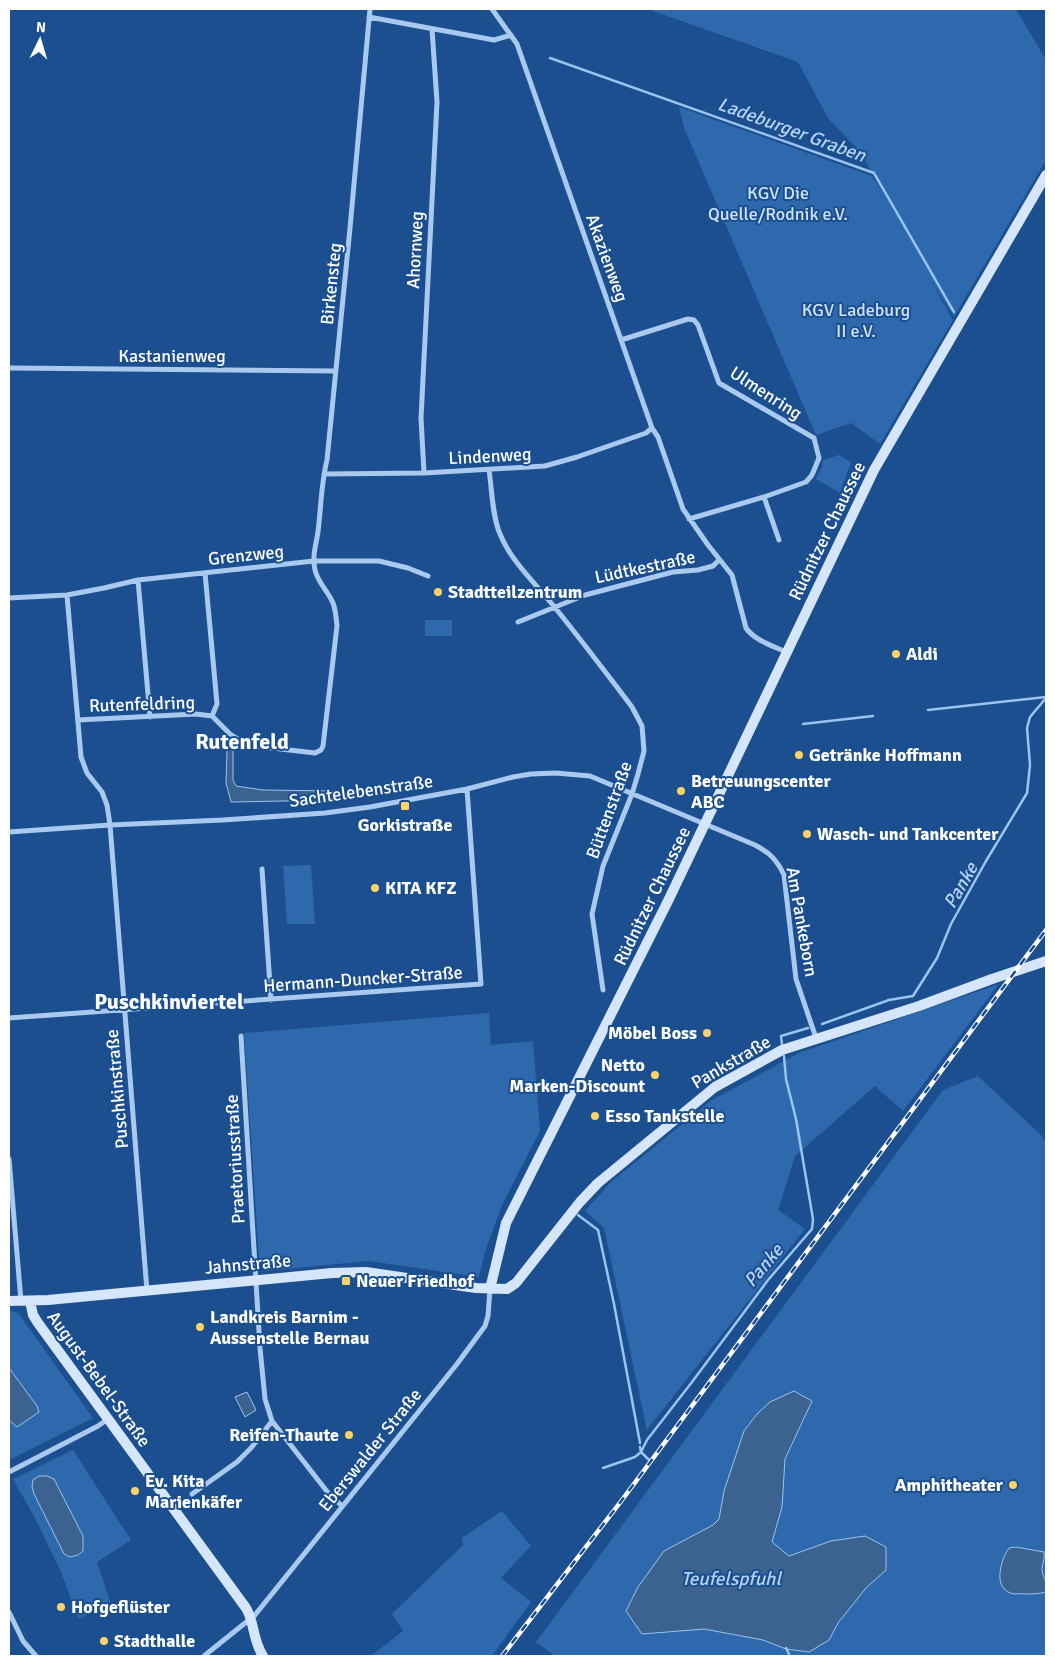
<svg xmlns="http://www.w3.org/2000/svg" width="1055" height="1665" viewBox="0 0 1055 1665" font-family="Signika,sans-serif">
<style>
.green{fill:#2e69ad}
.water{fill:#3c6290;stroke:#9cc4f0}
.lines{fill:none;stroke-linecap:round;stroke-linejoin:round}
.stream{stroke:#9cc4f0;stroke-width:2.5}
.street{stroke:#a9c9ee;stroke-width:5}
.secondary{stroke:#d6e6fa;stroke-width:10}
.rail-casing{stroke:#fff;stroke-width:4.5}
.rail{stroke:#1b4f8f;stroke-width:2.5;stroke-dasharray:8;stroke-linecap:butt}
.poi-dot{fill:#ffd166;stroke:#1b4f8f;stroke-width:2}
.labels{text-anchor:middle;stroke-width:4;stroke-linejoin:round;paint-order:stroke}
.park-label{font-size:18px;fill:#cfe3fa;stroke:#1b4f8f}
.street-label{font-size:18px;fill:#fff;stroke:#1b4f8f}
.poi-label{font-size:18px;font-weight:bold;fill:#fff;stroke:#1b4f8f;text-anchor:start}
.water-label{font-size:19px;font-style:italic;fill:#b5d3f5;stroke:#1b4f8f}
.district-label{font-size:22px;font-weight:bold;fill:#fff;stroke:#1b4f8f}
</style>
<rect width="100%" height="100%" fill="#1b4f8f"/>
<path class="green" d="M654,9H1016L1046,60V160L954,317L930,279L953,320L880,444L851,423L816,435L684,128L679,107L872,176L882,192L861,153L828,118L798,62L653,11Z
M839,455L851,462L840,493L816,479L822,467L823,460Z
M425,620H452V636H425Z
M311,865L315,924H287L283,866Z
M999,984L903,1111L875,1086L795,1156L778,1210L805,1229L647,1430L604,1228L585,1211L611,1182L712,1100L799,1053Z
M489,1013L491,1045L533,1041L540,1131L502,1205L485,1252L479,1277L368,1261L266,1271L259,1258L244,1033Z
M978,1076L1040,1134L1046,1142V1656H555L536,1642L943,1090Z
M9,1310L19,1314L93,1418L9,1460V1420L17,1427L39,1412L37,1406L9,1368Z
M73,1450L131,1540L97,1562L112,1607L78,1618L61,1572L36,1520L13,1479Z
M502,1511L531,1546L501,1578L531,1602L492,1656H371L403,1631L392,1614L463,1545L462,1538Z"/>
<path class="water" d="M229,748L233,750V780L236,786L263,790L335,791L344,793V798L339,800L231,802L226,783L227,751Z
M9,1368L37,1406L39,1412L17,1427L9,1420Z
M794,1391L812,1401L785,1459L782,1507L772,1542L789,1556L831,1541L865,1536L886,1547V1570L866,1588L838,1623L829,1640L809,1652L786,1649L763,1640L704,1629L642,1634L626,1611L638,1587L664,1551L713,1525L719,1519L724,1491L744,1431L757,1414L770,1402Z
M247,1392L256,1410L245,1417L235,1397Z
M39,1476H47L54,1479L83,1536V1551L78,1555L70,1557L64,1554L34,1494L32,1486L33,1480Z
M1016,1547L1044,1552C1045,1558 1043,1562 1042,1568C1042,1578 1048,1579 1046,1592C1039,1594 1033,1594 1026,1594C1023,1593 1018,1594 1014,1594C992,1590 1000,1561 1009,1548Z"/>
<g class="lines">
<path class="stream" d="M550,58L874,173L954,312
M928,710L1046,697
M803,724L873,716
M822,1024L889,1000L913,996L937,958L951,924L986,861L1027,793L1030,765L1027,728L1030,717L1046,698
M782,1044L781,1036L808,1028
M578,1215L598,1230L614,1304L640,1443
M650,1461L641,1452L647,1440L692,1382L768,1280L812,1229L813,1219L796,1119L786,1079L784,1056
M603,1468L635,1457L641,1452L640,1447
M786,1648L789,1654"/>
<path class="street" d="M492,9L517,44L652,428L658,437L683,509L708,545L732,575L746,628C754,640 773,646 786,652
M369,17L494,40L511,35
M621,340L688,319L694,320L698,325L719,383L814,438L819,458L812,475L806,482L764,497L689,519
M9,368L335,371
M489,470C492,490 492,515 500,534C511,561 534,582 552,604C580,638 606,673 632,707L642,726L644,751L638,774L632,794L603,866L592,914L603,990
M424,473L421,418L437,102L432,29
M324,474L424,473L545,466L577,457L646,433L652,428
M764,497L779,540
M205,573L217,704L212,716
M138,580L150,717
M9,598L67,595
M518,622L585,595L673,572L698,570L713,566L719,560
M78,720L196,714L212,716L230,734L241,741L255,746L315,753L321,750L323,746L337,626C336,618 336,611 333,603C328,591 318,583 315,570C312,556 316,545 318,532C321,508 321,484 327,460L350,228L370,9
M9,832L110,825L223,820L325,813L370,807L467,789L513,777L531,774L556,773L590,776L755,845C770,853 777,860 784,875L796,979L816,1038
M262,869L271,1000
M9,1018L481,984L467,789
M241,1036L260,1348L265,1399L272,1421L329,1494L342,1506
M9,1159L21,1301
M147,1291L110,825L107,805L102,792L87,773L81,757L67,595L104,588L138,580L314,561H379L408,568L428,576
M9,1472L98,1426L108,1419
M192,1494L237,1462L251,1448L272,1421
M9,1612L23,1641L36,1656
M204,1656L255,1615L457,1364L485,1326L488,1316L490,1289"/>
<path class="secondary" d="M490,1289L506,1223L668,901L874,470L1046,175
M9,1301L48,1300L332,1273L366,1272L476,1288L507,1289L516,1283L580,1202L598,1183L715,1087L782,1050L919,1006L992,979L1046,961
M30,1301L33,1315L38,1323L246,1608C255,1623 252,1639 263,1656"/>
<defs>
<path id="rail" d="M502,1656L622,1500L1046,930"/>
</defs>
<use href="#rail" class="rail-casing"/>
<use href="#rail" class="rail"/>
</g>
<g class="poi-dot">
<circle cx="438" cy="592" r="5"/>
<circle cx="896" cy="654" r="5"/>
<circle cx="799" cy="755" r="5"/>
<circle cx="681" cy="791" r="5"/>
<rect x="400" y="801" width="10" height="10" rx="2.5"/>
<circle cx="807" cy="834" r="5"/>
<circle cx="375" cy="888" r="5"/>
<circle cx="707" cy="1033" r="5"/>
<circle cx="655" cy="1075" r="5"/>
<circle cx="595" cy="1116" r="5"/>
<rect x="341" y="1276" width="10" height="10" rx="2.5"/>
<circle cx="200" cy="1327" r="5"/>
<circle cx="349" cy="1435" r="5"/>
<circle cx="1013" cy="1485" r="5"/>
<circle cx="135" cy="1491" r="5"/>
<circle cx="61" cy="1607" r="5"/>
<circle cx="104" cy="1641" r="5"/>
</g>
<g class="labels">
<g class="park-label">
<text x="778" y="199">KGV Die<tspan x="778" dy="21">Quelle/Rodnik e.V.</tspan></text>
<text x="856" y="316">KGV Ladeburg<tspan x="856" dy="21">II e.V.</tspan></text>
</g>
<g class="street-label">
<text transform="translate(415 250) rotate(-87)" y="6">Ahornweg</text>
<text transform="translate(607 258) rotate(70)" y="6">Akazienweg</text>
<text transform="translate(331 284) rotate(-84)" y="6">Birkensteg</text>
<text x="172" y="362">Kastanienweg</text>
<text transform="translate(766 393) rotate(33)" y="6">Ulmenring</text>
<text transform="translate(490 456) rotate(-3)" y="6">Lindenweg</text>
<text transform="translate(827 531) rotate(-64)" y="6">Rüdnitzer Chaussee</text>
<text transform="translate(246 555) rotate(-6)" y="6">Grenzweg</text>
<text transform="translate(645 567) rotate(-12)" y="6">Lüdtkestraße</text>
<text transform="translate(142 704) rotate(-2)" y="6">Rutenfeldring</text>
<text transform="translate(361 791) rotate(-8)" y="6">Sachtelebenstraße</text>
<text transform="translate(609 810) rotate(-70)" y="6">Büttenstraße</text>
<text transform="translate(652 896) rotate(-64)" y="6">Rüdnitzer Chaussee</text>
<text transform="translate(802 922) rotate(80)" y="6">Am Pankeborn</text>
<text transform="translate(363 979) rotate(-4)" y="6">Hermann-Duncker-Straße</text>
<text transform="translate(731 1062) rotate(-30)" y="6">Pankstraße</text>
<text transform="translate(117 1089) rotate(-95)" y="6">Puschkinstraße</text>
<text transform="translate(235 1159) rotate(-93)" y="6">Praetoriusstraße</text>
<text transform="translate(248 1264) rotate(-5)" y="6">Jahnstraße</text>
<text transform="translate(99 1379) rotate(54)" y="6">August-Bebel-Straße</text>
<text transform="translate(370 1450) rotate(-51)" y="6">Eberswalder Straße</text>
</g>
<g class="poi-label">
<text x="448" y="598">Stadtteilzentrum</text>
<text x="906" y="660">Aldi</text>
<text x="809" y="761">Getränke Hoffmann</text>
<text x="691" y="787">Betreuungscenter<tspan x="691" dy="21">ABC</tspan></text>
<text x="405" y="831" text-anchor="middle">Gorkistraße</text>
<text x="817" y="840">Wasch- und Tankcenter</text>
<text x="385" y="894">KITA KFZ</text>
<text x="697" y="1039" text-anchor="end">Möbel Boss</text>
<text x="645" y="1071" text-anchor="end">Netto<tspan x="645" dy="21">Marken-Discount</tspan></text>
<text x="605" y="1122">Esso Tankstelle</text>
<text x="356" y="1287">Neuer Friedhof</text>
<text x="210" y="1323">Landkreis Barnim -<tspan x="210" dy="21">Aussenstelle Bernau</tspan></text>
<text x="339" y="1441" text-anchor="end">Reifen-Thaute</text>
<text x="145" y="1487">Ev. Kita<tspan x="145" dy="21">Marienkäfer</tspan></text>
<text x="1003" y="1491" text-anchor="end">Amphitheater</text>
<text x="71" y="1613">Hofgeflüster</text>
<text x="114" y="1647">Stadthalle</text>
</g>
<g class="water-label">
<text transform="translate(792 129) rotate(20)" y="7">Ladeburger Graben</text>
<text transform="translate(960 885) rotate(-60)" y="7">Panke</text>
<text transform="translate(763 1265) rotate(-50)" y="7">Panke</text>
<text x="731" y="1585">Teufelspfuhl</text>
</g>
<g class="district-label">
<text x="242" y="749">Rutenfeld</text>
<text x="169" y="1009">Puschkinviertel</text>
</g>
</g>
<rect width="1055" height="1665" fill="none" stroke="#ffffff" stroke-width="20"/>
<g transform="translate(40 40) rotate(5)" stroke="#1b4f8f" stroke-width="4" paint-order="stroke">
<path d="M0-4L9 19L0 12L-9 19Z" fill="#ffffff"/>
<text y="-8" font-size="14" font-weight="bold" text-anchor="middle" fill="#ffffff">N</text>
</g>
</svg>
